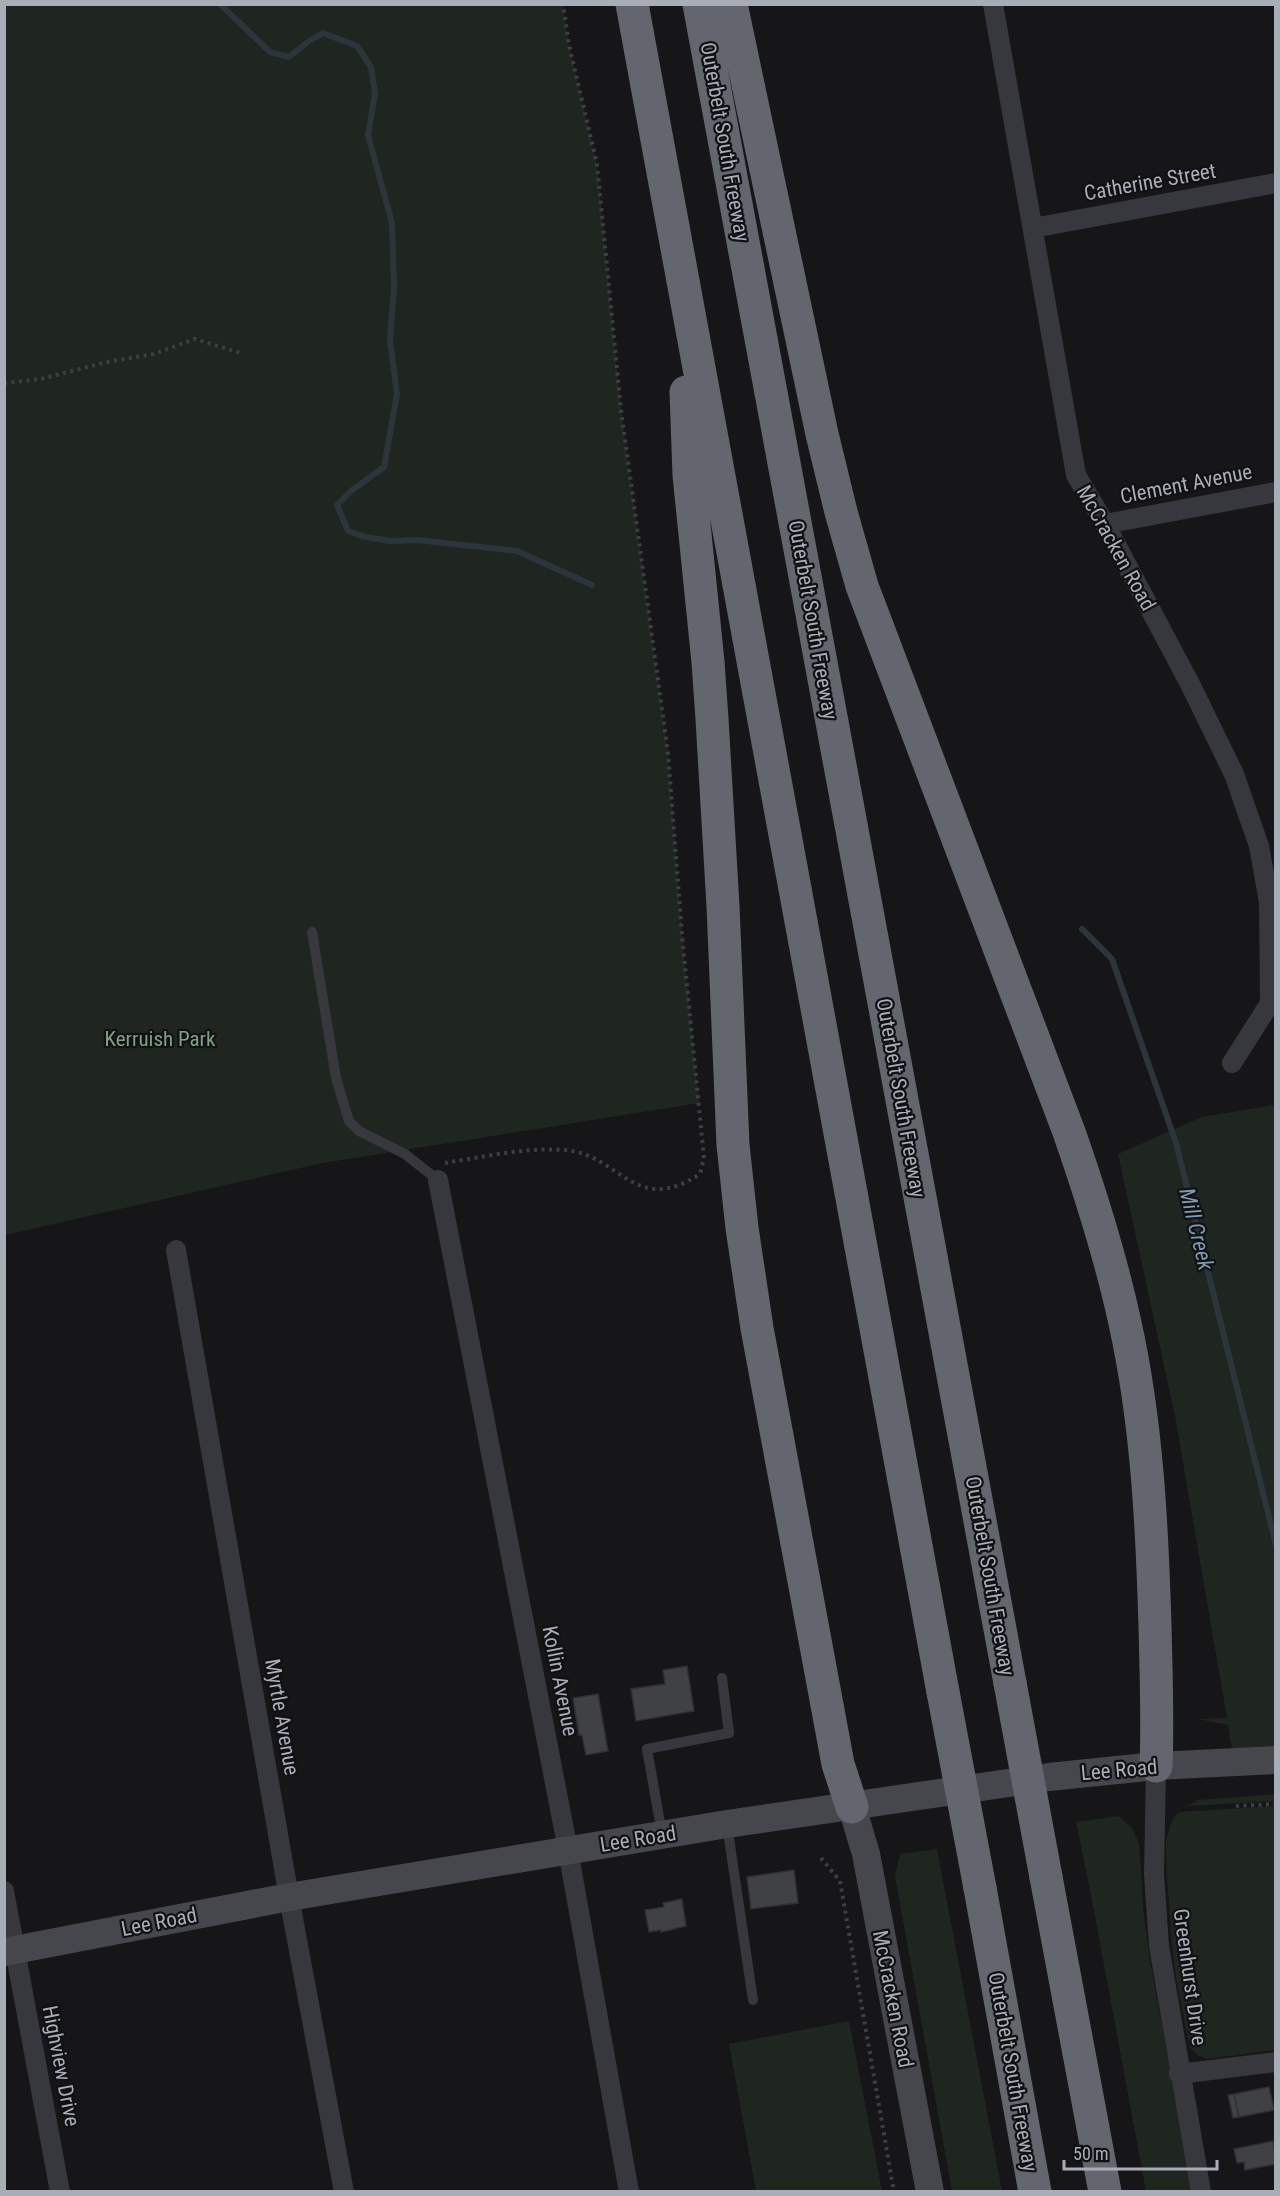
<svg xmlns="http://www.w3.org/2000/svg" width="1280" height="2196" viewBox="0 0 1280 2196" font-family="'Roboto Condensed',sans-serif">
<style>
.green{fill:#1e261f}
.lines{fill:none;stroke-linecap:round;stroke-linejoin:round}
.stream{stroke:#2c353c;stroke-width:6}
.building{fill:#404145;stroke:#303034;stroke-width:1.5}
.path{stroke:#3d3f44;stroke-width:4;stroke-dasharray:3 4.5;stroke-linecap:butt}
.lane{stroke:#37383d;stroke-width:10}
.street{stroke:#37383d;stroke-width:20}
.secondary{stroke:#45474d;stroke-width:28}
.highway{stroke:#63666e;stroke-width:33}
.highway-bridge{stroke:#63666e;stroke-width:33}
.labels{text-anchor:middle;stroke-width:4.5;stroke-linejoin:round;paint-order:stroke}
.street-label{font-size:21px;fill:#a8adb8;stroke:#111113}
.park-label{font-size:21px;fill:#7fa381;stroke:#111113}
.water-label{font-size:22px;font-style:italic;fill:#7f9bb3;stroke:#111113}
</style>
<rect width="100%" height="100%" fill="#161618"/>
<path class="green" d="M4,5H563L569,45L597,164L621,410L668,753L682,935L699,1103L323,1163L5,1235Z
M1275,1105V1760L1234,1762L1228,1725L1198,1719L1227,1718L1175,1416L1118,1154L1202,1117Z
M1275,1794V1801L1186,1806L1199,1800Z
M1275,1806V2050L1206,2059L1198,2055L1190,2048L1177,1985L1172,1946L1166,1863V1842L1170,1826L1173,1818L1179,1812Z
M1119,1816L1132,1828L1139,1843L1144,1917L1150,1960L1192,2191H1146L1092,1900L1076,1822Z
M937,1849L1002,2191H952L895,1876L900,1854Z
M849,2021L882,2191H756L729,2044Z"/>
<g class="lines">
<path class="stream" d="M220,4L270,52L289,57L309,41L323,33L357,46L371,67L375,94L368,135L392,223L393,257L394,286L390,340L397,394L384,467L351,491L337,505L348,531L365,537L391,541L417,540L517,551L592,585
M1082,929L1112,959L1176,1143L1276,1545"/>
</g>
<path class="building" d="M687,1666L694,1711L636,1721L631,1689L665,1684L663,1670Z
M598,1694L608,1751L586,1755L582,1735H579L573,1698Z
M794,1870L798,1903L751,1909L747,1877Z
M682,1899L686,1926L661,1932V1930L649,1932L645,1910L664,1907L663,1903Z
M1269,2087L1274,2110L1239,2117L1234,2094Z
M1234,2094L1239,2117L1233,2118L1228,2095Z
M1273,2141L1276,2164L1245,2170L1244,2162L1237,2163L1234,2149Z"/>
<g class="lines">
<path class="path" d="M4,383L41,379L107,362L154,354L195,339L241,353
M445,1163C483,1157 526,1147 565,1150C621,1155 634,1217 700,1174L704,1158L682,935L668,753L621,410L597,164L569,45L563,4
M1236,1806L1276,1804
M821,1858L840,1881L894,2192"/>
<path class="lane" d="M312,932L336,1078L349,1121L359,1131L405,1154L438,1180
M727,1825L753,2000
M662,1834L647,1749L729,1733L722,1678"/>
<path class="street" d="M993,4L1076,475L1105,524L1190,684L1234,774L1259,846L1269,902L1270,1003L1232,1063
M1033,228L1276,183
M1105,524L1276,492
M438,1180L568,1850L629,2192
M176,1250L289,1897L344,2192
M1156,1766L1154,1874L1159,1946L1201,2192
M4,1891L60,2192
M1179,2074L1276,2062"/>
<path class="secondary" d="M852,1807L866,1854L930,2192
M4,1952L289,1897L727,1824L1049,1777L1156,1766L1276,1760"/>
<path class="highway" d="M632,4L943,1692
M699,4L1010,1683
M731,4L822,434L841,512L862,586L1069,1132C1091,1195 1111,1258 1125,1323C1147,1423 1152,1524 1155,1626C1156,1673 1158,1719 1156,1766
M686,392L689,475L708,662L712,719L723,906L733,1145L742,1228L757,1328L838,1764L852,1807
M1046,1877L1105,2192
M980,1888L1035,2192"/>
<path class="highway-bridge" d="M1010,1683L1046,1877
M943,1692L980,1888"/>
</g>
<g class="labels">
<g class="street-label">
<text transform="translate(725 142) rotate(80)" y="7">Outerbelt South Freeway</text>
<text transform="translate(1150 182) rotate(-10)" y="7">Catherine Street</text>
<text transform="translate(1186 484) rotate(-11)" y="7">Clement Avenue</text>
<text transform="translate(1116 548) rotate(61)" y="7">McCracken Road</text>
<text transform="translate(813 620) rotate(80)" y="7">Outerbelt South Freeway</text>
<text transform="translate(901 1098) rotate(80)" y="7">Outerbelt South Freeway</text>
<text transform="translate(990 1576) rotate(80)" y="7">Outerbelt South Freeway</text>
<text transform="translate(560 1681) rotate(79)" y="7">Kollin Avenue</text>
<text transform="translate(282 1717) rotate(80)" y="7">Myrtle Avenue</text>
<text transform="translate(1119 1770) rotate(-5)" y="7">Lee Road</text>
<text transform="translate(638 1839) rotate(-9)" y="7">Lee Road</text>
<text transform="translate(159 1922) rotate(-11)" y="7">Lee Road</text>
<text transform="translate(1190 1977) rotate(82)" y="7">Greenhurst Drive</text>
<text transform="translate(893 1999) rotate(79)" y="7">McCracken Road</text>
<text transform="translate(61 2066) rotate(79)" y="7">Highview Drive</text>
<text transform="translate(1013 2072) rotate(80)" y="7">Outerbelt South Freeway</text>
</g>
<g class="park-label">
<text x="160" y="1046">Kerruish Park</text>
</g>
<g class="water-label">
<text transform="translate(1197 1229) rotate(76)" y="8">Mill Creek</text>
</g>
</g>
<rect width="1280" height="2196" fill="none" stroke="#a8adb8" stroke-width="12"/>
<path d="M1064 2160v9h153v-9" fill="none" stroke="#a8adb8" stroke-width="3"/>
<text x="1073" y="2160" font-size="18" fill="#a8adb8" stroke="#111113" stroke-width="4.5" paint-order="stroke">50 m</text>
</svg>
